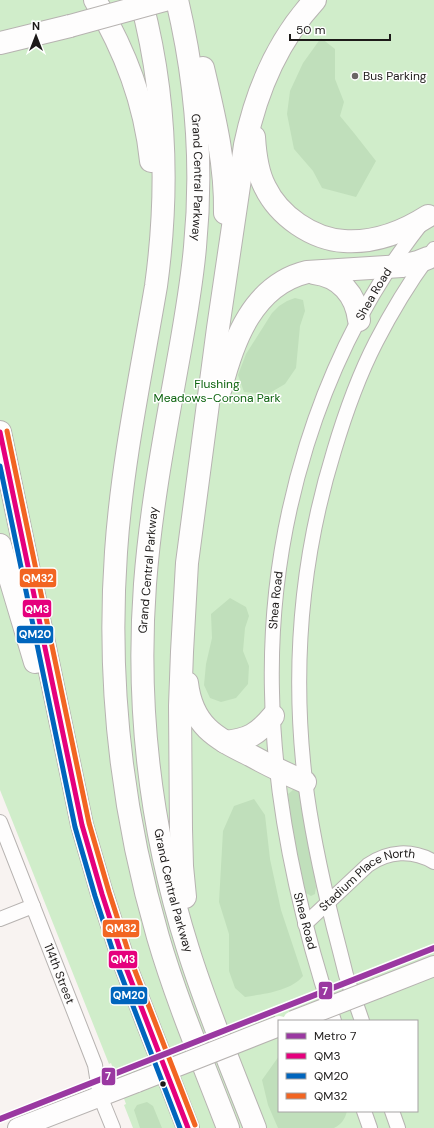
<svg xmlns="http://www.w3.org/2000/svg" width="434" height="1128" viewBox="0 0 434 1128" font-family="'DM Sans',sans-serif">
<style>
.green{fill:#d0edca;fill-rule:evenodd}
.forest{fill:#c0dfbb}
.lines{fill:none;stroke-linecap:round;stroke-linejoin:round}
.minor-casing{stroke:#b7b3b1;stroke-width:16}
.secondary-casing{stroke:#b7b3b1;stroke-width:22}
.motorway-casing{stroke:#b7b3b1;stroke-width:24}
.minor{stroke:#fefdfd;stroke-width:14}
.secondary{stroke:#fefdfd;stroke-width:20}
.motorway{stroke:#fefdfd;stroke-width:22}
.secondary-bridge-casing{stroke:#b7b3b1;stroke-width:22;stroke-linecap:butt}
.motorway-bridge-casing{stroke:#b7b3b1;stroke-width:24;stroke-linecap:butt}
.secondary-bridge{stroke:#fefdfd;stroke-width:20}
.motorway-bridge{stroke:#fefdfd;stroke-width:22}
.bus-1-casing{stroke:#fff;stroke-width:8}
.bus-2-casing{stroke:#fff;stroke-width:8}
.bus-3-casing{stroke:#fff;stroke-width:8}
.bus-1{stroke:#e5007d;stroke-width:5}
.bus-2{stroke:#0065bd;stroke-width:5}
.bus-3{stroke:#f26522;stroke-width:5}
.metro-1-casing{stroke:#fff;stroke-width:9}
.metro-1{stroke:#9a38a1;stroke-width:6}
.poi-dot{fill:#6a6665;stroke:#fff;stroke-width:1.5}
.bus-dot{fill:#1d1a19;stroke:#fff;stroke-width:1.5}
.labels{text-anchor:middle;stroke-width:3;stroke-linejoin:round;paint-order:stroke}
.poi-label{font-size:12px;fill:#1d1a19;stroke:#fff;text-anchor:start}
.street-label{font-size:12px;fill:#1d1a19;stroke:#fff}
.park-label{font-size:12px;fill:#0e6410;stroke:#fff}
.line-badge{stroke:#fff;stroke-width:1.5}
.badge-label{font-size:11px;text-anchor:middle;font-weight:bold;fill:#fff}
</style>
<rect width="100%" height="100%" fill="#f8f3f1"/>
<path class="green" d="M0,0H434V1128H133L124,1105L126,1104L111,1063L109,1064L0,790ZM279,1021H417V1111H279Z"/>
<path class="forest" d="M321,38L335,49V79L344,102L340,116L354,133L376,161L356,197L322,188L313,171L294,149L287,114L290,91L303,63Z
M295,298L303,300L305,311L300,326L296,368L285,384L268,394L244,392L238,375L246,354L272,313L279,306L287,301Z
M230,598L246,607L249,616L245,628L243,651L249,666L248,684L236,698L221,702L210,698L204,685L206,664L212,638L211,614Z
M293,790L299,792L303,805L316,887L315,894L311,896L306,893L302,884L293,836L288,794Z
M254,799L265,815L270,859L281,910L303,976C291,991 264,994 245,997L235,988L229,971V934L219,902L223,831L234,806Z
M279,1056V1111H347C345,1119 342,1124 334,1128H278L268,1105L262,1080Z
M147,1102L153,1106L162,1128H140L134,1110L137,1105Z"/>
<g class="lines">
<defs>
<g id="minor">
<path id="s1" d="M0,822L95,1065L100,1096L113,1128"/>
<path d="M0,919L33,906"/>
<path id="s2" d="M305,924L368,865C388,851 412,849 434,862"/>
<path id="s3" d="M334,1021C299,915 274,804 272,692C268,527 319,354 421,224"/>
<path d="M362,1021C357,1006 351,990 346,975C342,959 338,943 334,928C322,879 311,830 305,780C292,670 301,558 334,451C345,414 358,377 376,342C393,309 412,278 434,249"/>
<path d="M364,1111L370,1128"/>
<path d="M392,1111L398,1128"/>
</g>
<path id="secondary" d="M378,988L434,966
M18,1128L137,1082"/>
<g id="motorway">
<path d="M95,0C125,51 145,102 151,161"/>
<path d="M141,0C166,94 169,191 156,286C141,374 122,463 116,552C107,681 122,813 158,937C177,1002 204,1065 228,1128"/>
<path id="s4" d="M177,0C196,80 203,165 195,247C192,281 186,316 180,350C166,428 151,505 145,584C136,707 151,832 188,949C207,1010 232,1069 255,1128"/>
<path d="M0,43L70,26"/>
<path d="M203,68C214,115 226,164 225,213"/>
<path d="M254,137C255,153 257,172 265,187C279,216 312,239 344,241C374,243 403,232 428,216"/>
<path d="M314,273C340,276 356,295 359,320"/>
<path d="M221,388C233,341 253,285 307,272L402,266L418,262L428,258"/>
<path d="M0,432L82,825L102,894L125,965L188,1128"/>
<path d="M0,545L35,662"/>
<path d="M187,683C192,725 215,738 250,755C268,765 287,774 305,782"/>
<path d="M225,742C248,740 258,734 273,716"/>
<path d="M185,897L182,866L181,829L180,706L182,652L187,563L218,328L245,145C256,92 278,40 315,0"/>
</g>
</defs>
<use href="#minor" class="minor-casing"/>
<use href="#secondary" class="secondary-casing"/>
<use href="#motorway" class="motorway-casing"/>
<use href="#minor" class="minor"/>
<use href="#secondary" class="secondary"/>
<use href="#motorway" class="motorway"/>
<defs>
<path id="secondary-bridge" d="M293,1021L378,988
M137,1082L279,1026"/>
<path id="motorway-bridge" d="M70,26L165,0"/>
</defs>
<use href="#secondary-bridge" class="secondary-bridge-casing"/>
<use href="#motorway-bridge" class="motorway-bridge-casing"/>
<use href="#secondary-bridge" class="secondary-bridge"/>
<use href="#motorway-bridge" class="motorway-bridge"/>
<defs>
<path id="bus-1" d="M0,432L82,825L102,894L125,965L188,1128"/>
<path id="bus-2" d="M0,466L75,827L95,896L118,967L180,1128"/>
<path id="bus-3" d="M7,431L89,823L109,892L132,963L195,1125"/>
</defs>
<use href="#bus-1" class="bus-1-casing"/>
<use href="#bus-2" class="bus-2-casing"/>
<use href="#bus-3" class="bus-3-casing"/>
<use href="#bus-1" class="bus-1"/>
<use href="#bus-2" class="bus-2"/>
<use href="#bus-3" class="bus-3"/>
<defs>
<path id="metro-1" d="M0,1119L434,948"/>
</defs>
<use href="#metro-1" class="metro-1-casing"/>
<use href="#metro-1" class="metro-1"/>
</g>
<circle class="poi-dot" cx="355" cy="76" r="4"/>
<circle class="bus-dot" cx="163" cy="1084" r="3.5"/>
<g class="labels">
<g class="poi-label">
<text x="363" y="80">Bus Parking</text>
</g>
<g class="street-label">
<text dy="4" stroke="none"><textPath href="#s4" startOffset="179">Grand Central Parkway</textPath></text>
<text dy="4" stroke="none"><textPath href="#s3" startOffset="752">Shea Road</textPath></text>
<text transform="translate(148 570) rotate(-85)" y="4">Grand Central Parkway</text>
<text dy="4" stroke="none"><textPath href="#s3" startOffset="428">Shea Road</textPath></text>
<text dy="4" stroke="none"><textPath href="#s2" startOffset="79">Stadium Place North</textPath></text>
<text dy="4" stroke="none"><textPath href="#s4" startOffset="899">Grand Central Parkway</textPath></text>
<text transform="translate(305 921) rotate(75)" y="4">Shea Road</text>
<text dy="4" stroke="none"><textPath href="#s1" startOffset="163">114th Street</textPath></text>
</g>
<g class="park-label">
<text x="217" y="388">Flushing<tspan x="217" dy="14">Meadows-Corona Park</tspan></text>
</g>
</g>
<g class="line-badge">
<rect x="19" y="568" width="38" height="20" rx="4" fill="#f26522"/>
<rect x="22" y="599" width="30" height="19" rx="4" fill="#e5007d"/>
<rect x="16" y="625" width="38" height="19" rx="4" fill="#0065bd"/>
<rect x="102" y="919" width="38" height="19" rx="4" fill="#f26522"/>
<rect x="108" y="950" width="30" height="19" rx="4" fill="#e5007d"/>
<rect x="318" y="981" width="15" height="19" rx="4" fill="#9a38a1"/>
<rect x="110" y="986" width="38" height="19" rx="4" fill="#0065bd"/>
<rect x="101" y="1067" width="15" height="19" rx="4" fill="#9a38a1"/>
</g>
<g class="badge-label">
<text x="38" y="582">QM32</text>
<text x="37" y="613">QM3</text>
<text x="35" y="638">QM20</text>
<text x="121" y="932">QM32</text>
<text x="123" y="963">QM3</text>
<text x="325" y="995">7</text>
<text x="129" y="999">QM20</text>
<text x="108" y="1080">7</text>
</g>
<rect x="278" y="1020" width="140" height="92" fill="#ffffff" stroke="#a5a3a3"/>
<rect x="286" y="1033" width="20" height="6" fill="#9a38a1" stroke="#a5a3a3"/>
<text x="314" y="1040" font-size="12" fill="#1d1a19">Metro 7</text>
<rect x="286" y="1053" width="20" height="6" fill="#e5007d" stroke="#a5a3a3"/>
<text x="314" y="1060" font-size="12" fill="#1d1a19">QM3</text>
<rect x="286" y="1073" width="20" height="6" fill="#0065bd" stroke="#a5a3a3"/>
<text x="314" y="1080" font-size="12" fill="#1d1a19">QM20</text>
<rect x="286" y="1093" width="20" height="6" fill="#f26522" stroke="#a5a3a3"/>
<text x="314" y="1100" font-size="12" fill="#1d1a19">QM32</text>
<g transform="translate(36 36)" stroke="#ffffff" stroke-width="3" paint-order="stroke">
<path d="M0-3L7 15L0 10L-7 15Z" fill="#1d1a19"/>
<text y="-6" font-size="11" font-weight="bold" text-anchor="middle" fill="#1d1a19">N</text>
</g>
<path d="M290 34v6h100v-6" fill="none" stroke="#1d1a19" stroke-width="2"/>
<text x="296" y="34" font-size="12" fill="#1d1a19" stroke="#ffffff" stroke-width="3" paint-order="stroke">50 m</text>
</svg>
